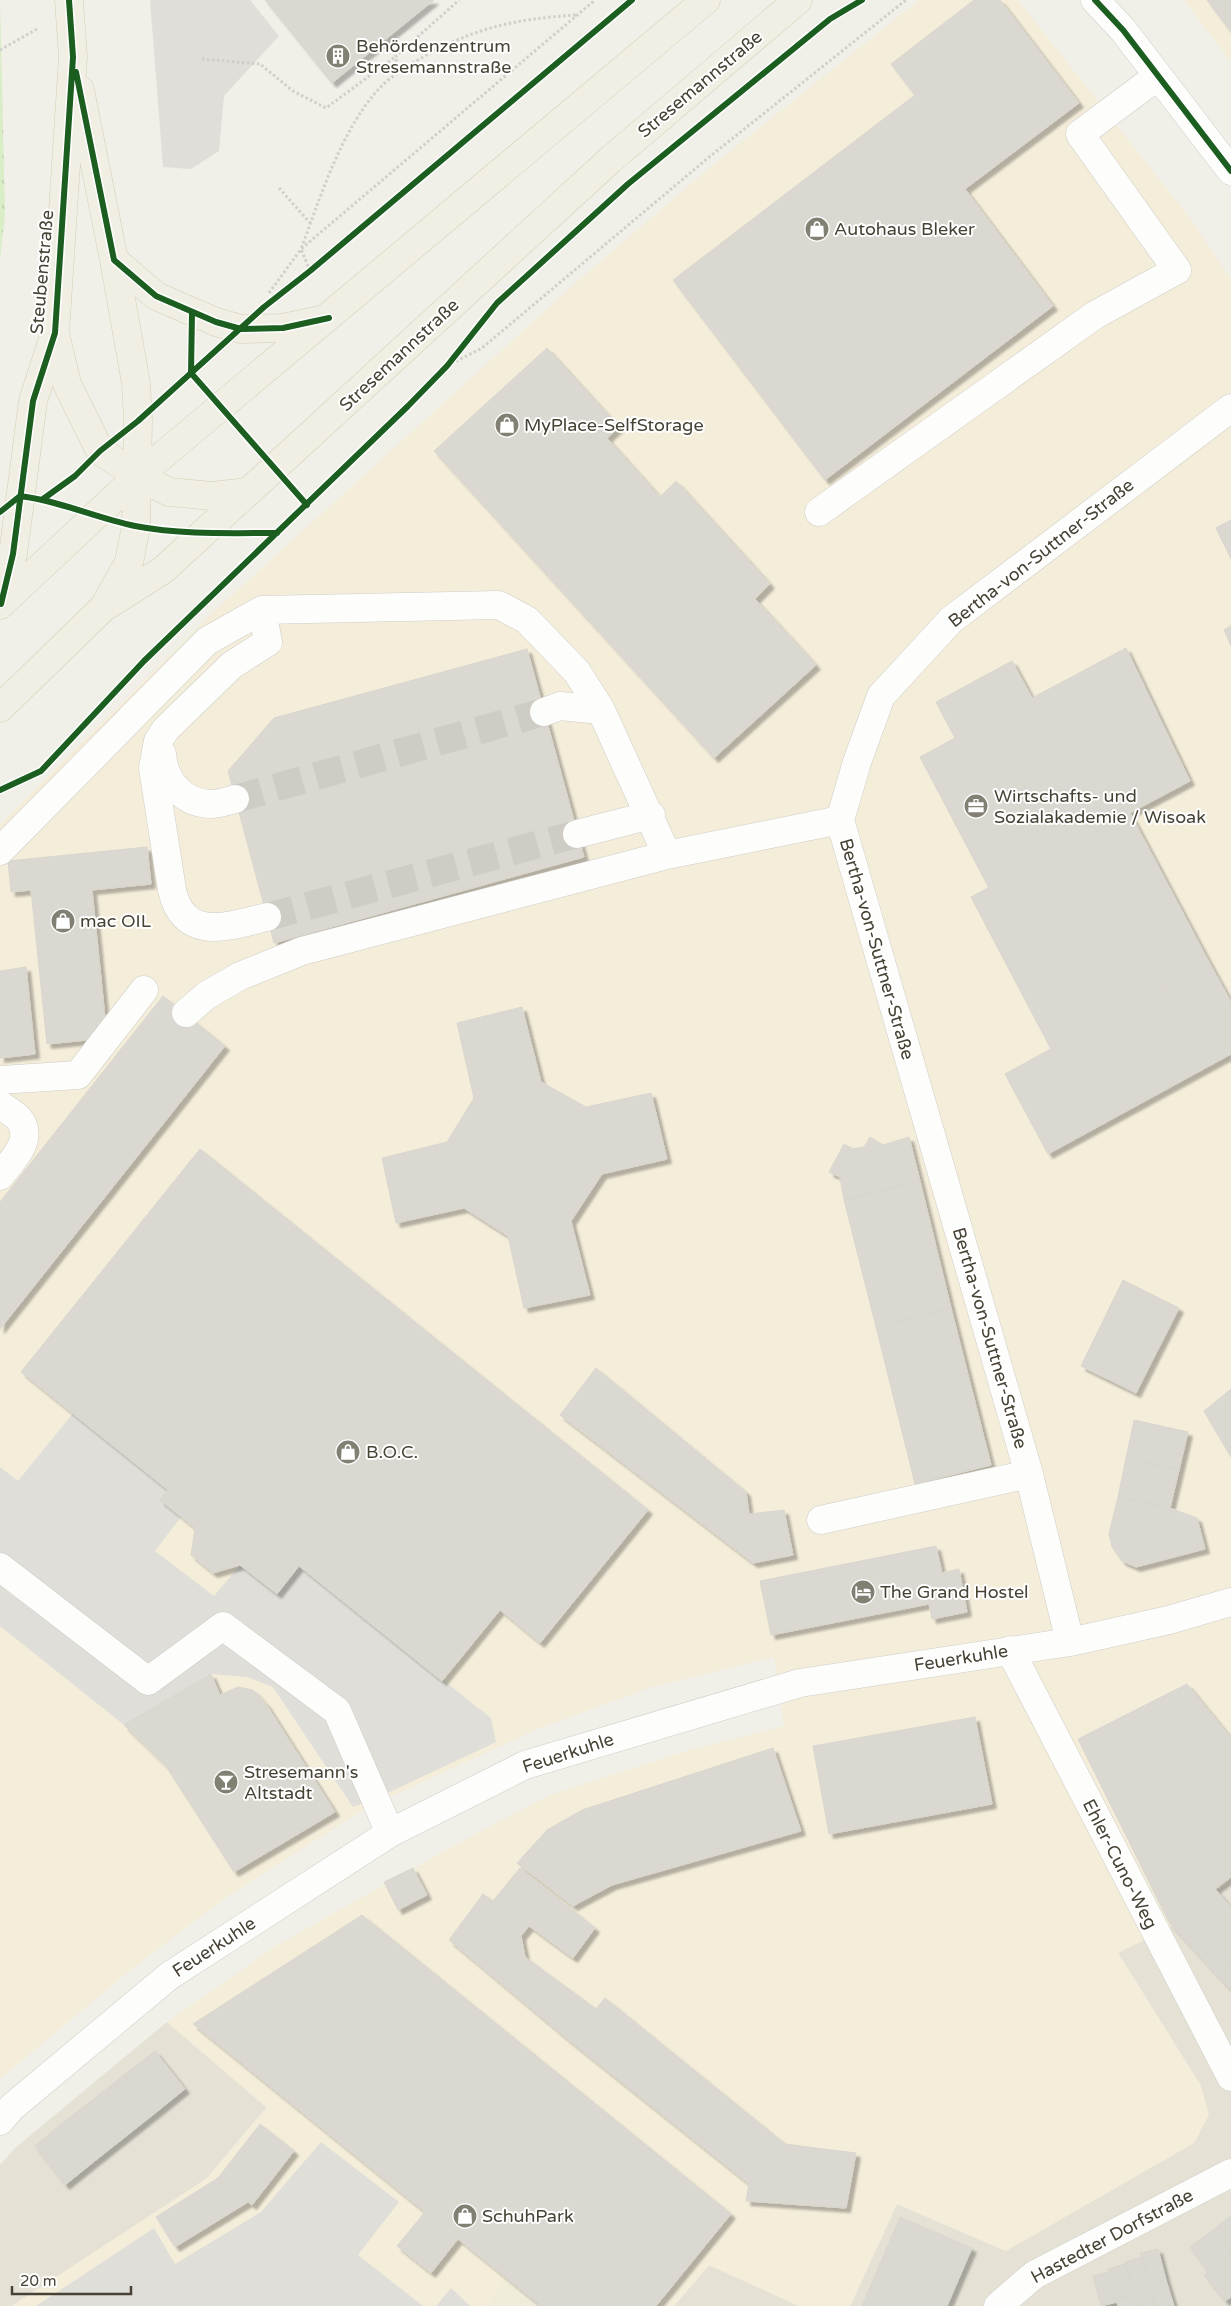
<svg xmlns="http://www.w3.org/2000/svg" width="1231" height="2306" viewBox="0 0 1231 2306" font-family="'Varela Round',sans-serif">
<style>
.residential{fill:#e5e2d5}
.commercial{fill:#f4edda}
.education{fill:#efecda}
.grass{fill:url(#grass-tufts)}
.parking{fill:#dfded8}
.building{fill:#dad8d1;stroke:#d9d6ce;filter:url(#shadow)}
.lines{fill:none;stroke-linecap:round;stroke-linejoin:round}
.minor-tunnel{stroke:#ceccc4;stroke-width:28;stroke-dasharray:28 14;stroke-linecap:butt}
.minor-casing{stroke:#cecdc6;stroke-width:29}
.major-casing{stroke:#d4cfb4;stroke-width:29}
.path{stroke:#d1cfca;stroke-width:3;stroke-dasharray:2.5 2.5;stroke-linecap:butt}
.minor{stroke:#fdfdfc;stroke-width:28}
.major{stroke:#f1efe3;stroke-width:28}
.cycleway-casing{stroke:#fff;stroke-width:9}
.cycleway{stroke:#1b5e20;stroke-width:6}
.labels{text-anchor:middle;stroke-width:4;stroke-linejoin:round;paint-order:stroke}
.poi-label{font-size:18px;fill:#474234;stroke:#fff;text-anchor:start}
.street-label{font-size:18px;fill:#474234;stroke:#fff}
</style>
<defs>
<pattern id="grass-tufts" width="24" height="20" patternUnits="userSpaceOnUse" patternTransform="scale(1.25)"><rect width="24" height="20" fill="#d9edc6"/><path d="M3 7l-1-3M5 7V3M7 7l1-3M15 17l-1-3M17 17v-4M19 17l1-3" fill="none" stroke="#bcccab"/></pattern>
<filter id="shadow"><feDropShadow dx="4.5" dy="4.5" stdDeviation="1" flood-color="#0004"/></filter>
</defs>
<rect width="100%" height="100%" fill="#f0efe8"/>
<path class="residential" d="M1231,1880V2306H850L897,2204L1006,2251L1201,2086L1118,1953L1170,1927Z
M167,2022L267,2107L206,2179L12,2306H0V2165L15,2148Z
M709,2265L799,2306H674Z"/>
<path class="commercial" d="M919,0H1018L1193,222L1231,279V1880L1170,1927L1118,1953L1201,2086L1209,2115L1194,2143L1006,2251L897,2204L850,2306H799L709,2265L674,2306H12L206,2179L267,2108L167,2022L276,1946L442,1852L550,1795L686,1751L784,1726L774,1657L652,1687L540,1728L366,1808L228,1896L133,1968L0,2079V824L210,615L579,280L707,170Z
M1184,0H1231V62Z"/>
<path class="education" d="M507,2278L541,2306H485Z"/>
<path class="grass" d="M0,0L5,215L0,259Z"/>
<path class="parking" d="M150,0H250L279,36L224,96L219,151L191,169L163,167Z
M73,1413L168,1490L160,1500L181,1517L155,1551L214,1596L240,1565L277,1594L299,1566L491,1718L496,1742L377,1798L353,1807L273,1687L247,1677L211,1674L124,1725L0,1626V1467L18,1481Z
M321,2142L399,2202L358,2255L423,2306H36L154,2228L175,2264L261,2212Z
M451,2288L470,2306H436Z"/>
<path class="building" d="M265,0H434L332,83Z
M974,0H1000L1079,103L965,189L1053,306L825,480L673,280L915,95L891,64Z
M1207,0H1231V32Z
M547,348L619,427L607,438L660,497L676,481L770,584L755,599L816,665L714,758L434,451Z
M1231,520V559L1216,528Z
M1231,626V646L1224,630Z
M1126,648L1190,781L989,888L920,757L955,738L936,702L1012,661L1032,698Z
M527,649L584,857L274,943L228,771L274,718Z
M1130,813L1209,962L1051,1049L971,897Z
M147,847L151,884L92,890L105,1018L87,1040L47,1044L31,890L11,892L8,861Z
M1209,962L1231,1002V1054L1048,1154L1005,1074Z
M26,967L35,1054L0,1058V971Z
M163,996L225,1046L0,1329V1202Z
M522,1007L541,1082L586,1107L651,1093L667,1159L602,1174L571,1221L590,1295L524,1308L508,1236L464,1208L396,1223L382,1158L447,1142L474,1098L457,1023Z
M870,1137L883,1145L909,1137L920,1181L844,1200L840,1177L829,1172L844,1144L853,1149L864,1147Z
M200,1149L648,1510L540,1643L500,1610L442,1681L299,1566L277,1594L240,1565L213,1573L191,1555L195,1528L160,1500L168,1490L21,1372Z
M920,1181L951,1308L876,1327L844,1200Z
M1123,1280L1179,1308L1136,1393L1081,1366Z
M951,1308L991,1465L915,1484L876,1327Z
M596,1368L746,1492L749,1514L784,1510L793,1555L753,1563L560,1415Z
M1231,1389V1457L1204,1411Z
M1134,1420L1188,1432L1179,1470L1126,1458Z
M1126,1458L1179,1470L1170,1508L1118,1497Z
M1118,1497L1170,1508L1197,1518L1205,1549L1136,1567L1122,1561L1112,1547L1109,1534Z
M936,1546L942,1573L959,1569L967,1612L932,1619L929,1604L771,1635L760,1581Z
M211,1674L220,1695L238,1687L253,1690L266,1704L335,1812L234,1872L166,1766L124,1725Z
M1187,1684L1231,1738V1877L1170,1924L1078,1739Z
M975,1717L992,1804L829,1834L813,1746Z
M773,1748L801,1831L612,1885L573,1906L517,1863L547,1830L582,1810Z
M413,1868L427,1895L398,1910L384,1882Z
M520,1868L595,1928L573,1958L529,1926L521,1936L525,1957L596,2009L605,1998L785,2144L749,2184L571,2042L449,1940L483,1894L493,1901Z
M1215,1889L1231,1907V1959L1215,1973L1170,1924Z
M362,1915L731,2214L656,2306H541L458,2239L431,2273L397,2246L425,2212L193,2024Z
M1231,1959V1990L1215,1973Z
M155,2051L185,2089L154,2114L124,2075Z
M124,2075L154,2114L125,2137L95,2098Z
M95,2098L125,2137L96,2160L65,2121Z
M65,2121L96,2160L65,2185L35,2146Z
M260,2124L294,2151L252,2205L218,2178Z
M785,2144L856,2153L846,2208L746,2201L749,2184Z
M218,2178L248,2202L175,2247L156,2217Z
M1231,2216V2254L1208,2272L1190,2247Z
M900,2217L972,2248L947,2306H862Z
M1158,2249L1166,2280L1149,2284L1140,2253Z
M1231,2254V2297L1225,2301L1204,2275Z
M1142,2257L1150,2288L1133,2292L1125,2262Z
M1125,2264L1134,2295L1116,2300L1108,2269Z
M1108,2272L1117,2302L1101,2306L1093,2276Z
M1166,2280L1174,2306H1155L1149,2284Z
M1150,2288L1155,2306H1137L1133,2292Z
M1134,2295L1137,2306H1118L1116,2300Z"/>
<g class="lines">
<path class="minor-tunnel" d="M235,799L544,712
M267,917L577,834"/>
<defs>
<path id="minor" d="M1095,0L1123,30L1231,171
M819,512L1095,315L1177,270L1080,134L1158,76
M262,610L268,642L232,665L166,729L158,741L153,768L172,890C184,943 229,926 267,917
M544,712L560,706L601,710
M162,754C164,781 183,804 212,804C219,804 228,801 235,799
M577,834L651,815
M0,851L207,641L262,610L499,605L527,620L577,672L601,710L667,855
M186,1013L207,995L240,976L302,951L667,855L840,820
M0,1080L78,1075L144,990
M0,1105C6,1109 15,1114 19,1119C35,1139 12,1161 0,1176
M821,1520L1029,1474
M0,1567L148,1681L223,1626L337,1711L390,1833
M1070,1642L1029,1474L840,820L857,762L881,696L951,620L1231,408
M1010,1650L1231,2077
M0,2121L12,2107L169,1976L390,1833L525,1765L800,1683L1070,1642L1169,1620L1231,1602
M998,2306L1034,2275L1231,2173"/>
<path id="major" d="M80,90L114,260L136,383L138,421L136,526L129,562L105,605
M114,260L156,296L216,322L241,329L283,328L325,319
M55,333L67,384L100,451L138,476L169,492L212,496L248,492
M1,604L13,554L33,401L55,333L73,57L69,0
M0,605L138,476L706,0
M0,708L103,608L163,570L610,160L798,0"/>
</defs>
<use href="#minor" class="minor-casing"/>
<use href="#major" class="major-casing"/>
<path class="path" d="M0,50L37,29
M202,59L260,64L293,91L326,108L395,57
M400,71L395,57L459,0
M279,188L311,224
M310,271L301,249C320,198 340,134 376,92C387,79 403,69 418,60C473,28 513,19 577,15
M269,293L301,249L595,0
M447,366L482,348L708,158L906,0"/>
<use href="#minor" class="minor"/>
<use href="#major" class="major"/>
<defs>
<path id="cycleway" d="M1095,0L1123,30L1231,171
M76,72L114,260L156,296L216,322L241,329L283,328L329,318
M192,313L191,373L307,505
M43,499L75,476L100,451L138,421L264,307L310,271L632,0
M0,512L20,496C60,501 96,518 135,526C182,535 230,533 277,533
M1,604L13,554L33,401L55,333L73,57L69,0
M0,790L41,771L144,661L408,406L447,366L497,303L628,184L830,19L862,0"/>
</defs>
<use href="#cycleway" class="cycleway-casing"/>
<use href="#cycleway" class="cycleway"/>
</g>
<defs>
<symbol id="building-disc" viewBox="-11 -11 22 22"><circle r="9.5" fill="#827f73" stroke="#fff"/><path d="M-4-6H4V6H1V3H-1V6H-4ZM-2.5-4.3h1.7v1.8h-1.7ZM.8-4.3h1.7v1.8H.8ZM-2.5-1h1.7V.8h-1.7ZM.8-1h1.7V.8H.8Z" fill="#fff"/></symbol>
<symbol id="shop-disc" viewBox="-11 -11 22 22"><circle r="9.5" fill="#827f73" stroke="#fff"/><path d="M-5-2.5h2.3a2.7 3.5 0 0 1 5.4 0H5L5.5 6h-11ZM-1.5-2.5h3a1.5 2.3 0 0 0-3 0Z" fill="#fff"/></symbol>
<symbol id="office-disc" viewBox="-11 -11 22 22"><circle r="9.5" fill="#827f73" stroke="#fff"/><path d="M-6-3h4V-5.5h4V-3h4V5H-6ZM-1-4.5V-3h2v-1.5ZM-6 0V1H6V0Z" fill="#fff"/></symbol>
<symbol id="hotel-disc" viewBox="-11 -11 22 22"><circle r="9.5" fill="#827f73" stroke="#fff"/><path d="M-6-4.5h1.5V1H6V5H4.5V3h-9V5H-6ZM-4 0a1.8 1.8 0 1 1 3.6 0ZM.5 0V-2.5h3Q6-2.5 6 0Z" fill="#fff"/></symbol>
<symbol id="bar-disc" viewBox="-11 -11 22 22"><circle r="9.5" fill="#827f73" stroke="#fff"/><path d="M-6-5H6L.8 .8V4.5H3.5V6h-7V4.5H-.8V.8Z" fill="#fff"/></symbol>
</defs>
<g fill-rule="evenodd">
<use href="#building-disc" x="324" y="42" width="28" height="28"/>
<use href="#shop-disc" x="803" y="215" width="28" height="28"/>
<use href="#shop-disc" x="493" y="411" width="28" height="28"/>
<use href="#office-disc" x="962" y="792" width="28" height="28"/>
<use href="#shop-disc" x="49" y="907" width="28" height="28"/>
<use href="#shop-disc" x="334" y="1438" width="28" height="28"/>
<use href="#hotel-disc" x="849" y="1578" width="28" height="28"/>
<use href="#bar-disc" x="212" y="1768" width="28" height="28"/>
<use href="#shop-disc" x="451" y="2202" width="28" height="28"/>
</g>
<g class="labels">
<g class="poi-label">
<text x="356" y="52">Behördenzentrum<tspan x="356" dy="21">Stresemannstraße</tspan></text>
<text x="834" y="235">Autohaus Bleker</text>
<text x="524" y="431">MyPlace-SelfStorage</text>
<text x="994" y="802">Wirtschafts- und<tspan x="994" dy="21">Sozialakademie / Wisoak</tspan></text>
<text x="80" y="927">mac OIL</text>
<text x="366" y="1458">B.O.C.</text>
<text x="880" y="1598">The Grand Hostel</text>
<text x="244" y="1778">Stresemann's<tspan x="244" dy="21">Altstadt</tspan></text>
<text x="482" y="2222">SchuhPark</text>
</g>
<g class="street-label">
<text transform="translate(700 84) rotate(-40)" y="6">Stresemannstraße</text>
<text transform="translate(42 272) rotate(-85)" y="6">Steubenstraße</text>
<text transform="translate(399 355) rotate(-43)" y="6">Stresemannstraße</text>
<text transform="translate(1041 553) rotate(-38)" y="6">Bertha-von-Suttner-Straße</text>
<text transform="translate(877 949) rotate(74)" y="6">Bertha-von-Suttner-Straße</text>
<text transform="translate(990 1338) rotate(74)" y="6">Bertha-von-Suttner-Straße</text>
<text transform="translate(961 1658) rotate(-9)" y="6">Feuerkuhle</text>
<text transform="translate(568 1753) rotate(-18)" y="6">Feuerkuhle</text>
<text transform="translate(1120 1864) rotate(63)" y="6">Ehler-Cuno-Weg</text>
<text transform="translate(214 1947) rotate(-33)" y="6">Feuerkuhle</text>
<text transform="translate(1112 2236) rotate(-28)" y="6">Hastedter Dorfstraße</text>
</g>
</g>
<path d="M12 2286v8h119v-8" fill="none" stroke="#474234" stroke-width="2.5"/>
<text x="20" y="2286" font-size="15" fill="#474234" stroke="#ffffff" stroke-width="4" paint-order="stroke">20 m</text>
</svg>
